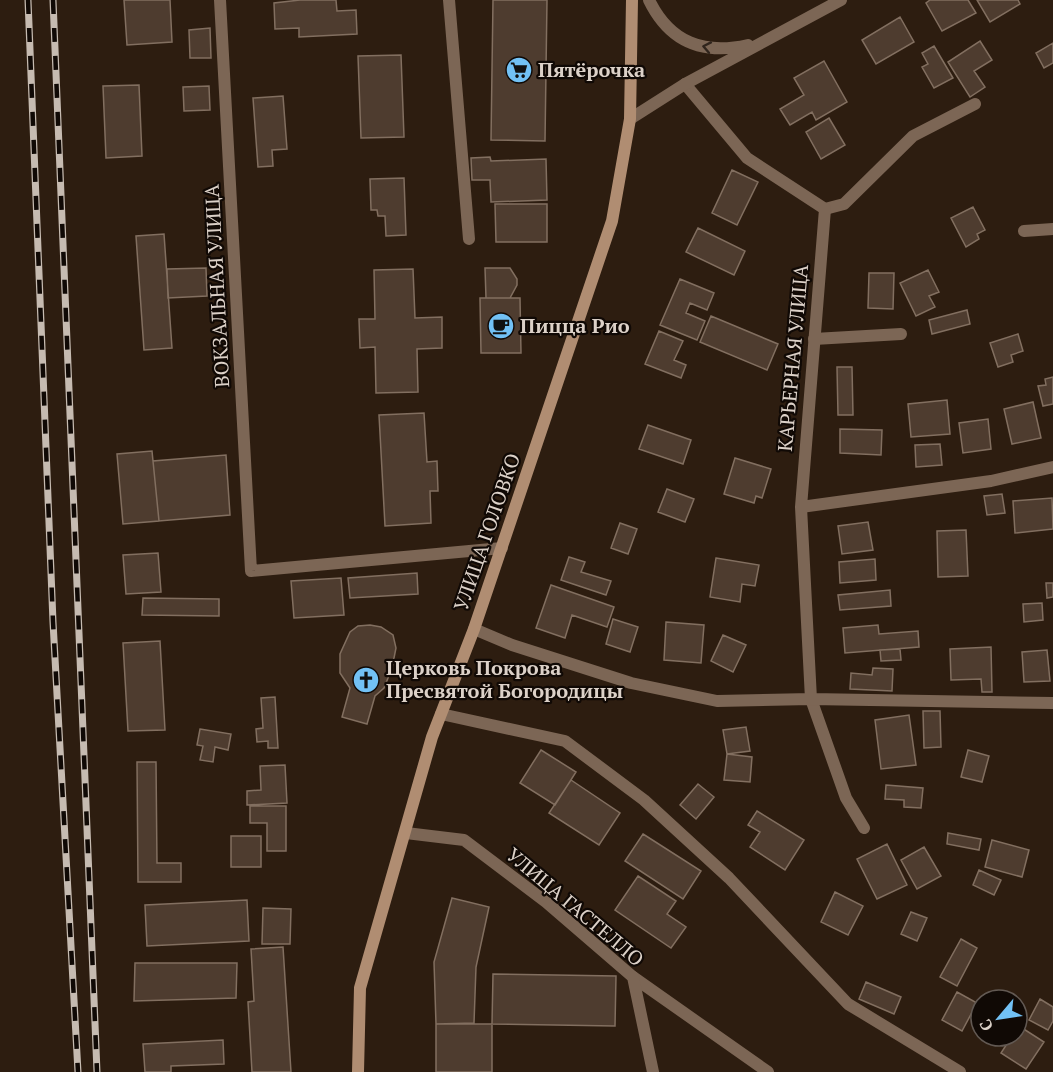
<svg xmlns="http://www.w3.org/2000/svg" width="1053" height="1072" viewBox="0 0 1053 1072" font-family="'PT Serif',serif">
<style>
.building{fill:#4e3c2f;stroke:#826f60;stroke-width:1.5}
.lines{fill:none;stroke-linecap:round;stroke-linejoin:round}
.service{stroke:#7c6655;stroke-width:12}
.minor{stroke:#7c6655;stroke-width:12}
.tertiary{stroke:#7c6655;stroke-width:12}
.secondary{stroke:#b08d72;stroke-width:12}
.rail-casing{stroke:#c6bbb1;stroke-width:7}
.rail{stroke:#100905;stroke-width:4.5;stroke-dasharray:14;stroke-linecap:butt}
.oneway{stroke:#30251d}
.labels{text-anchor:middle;stroke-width:4.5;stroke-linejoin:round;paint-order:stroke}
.poi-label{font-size:20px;font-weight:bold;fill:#dcd1c8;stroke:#100905;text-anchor:start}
.street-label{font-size:20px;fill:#dcd1c8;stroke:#100905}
</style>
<rect width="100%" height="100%" fill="#2d1d10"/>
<path class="building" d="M124,0H170L172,42L127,45Z
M300,0H336L337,11L356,10L357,34L299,37V28L275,29L274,3Z
M493,0H547L545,141L491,140Z
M930,0H968L976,13L942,31L926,3Z
M977,0H1018L1020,4L990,22Z
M900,17L914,42L876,64L862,40Z
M210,28L211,58H190L189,30Z
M980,41L992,60L974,71L985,87L970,97L948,62Z
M1053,43V63L1044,68L1036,53Z
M934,46L953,78L934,88L922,67L928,64L922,53Z
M401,55L404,137L361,138L358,56Z
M824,61L847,102L816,120L812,112L790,125L780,109L804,95L794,78Z
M139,85L142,156L106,158L103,86Z
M209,86L210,110L184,111L183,87Z
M283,96L287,149L272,150L273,166L258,167L253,98Z
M829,118L845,145L821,159L806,132Z
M490,157L491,161L546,159L547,200L491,202L490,180H472L471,158Z
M732,170L758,182L737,225L712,213Z
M404,178L406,235L386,236L385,216H378L377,210H371L370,179Z
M495,204H547V242H496Z
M973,207L985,230L977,234L979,239L966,247L951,218Z
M698,228L745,251L734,275L686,252Z
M164,234L172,348L144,350L136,236Z
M206,268L207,296L168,298L167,269Z
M485,268H510L517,279V285L510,298H486Z
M413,269L415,318L442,317V348L417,349L418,392L376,393L375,347L360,348L359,319H375L374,270Z
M928,270L939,292L929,296L935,307L916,316L900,283Z
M869,273H894L893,309L868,308Z
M680,279L714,293L707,310L690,303L686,313L705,321L697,340L660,325Z
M480,298H520L521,353H481Z
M967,310L970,324L932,334L929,320Z
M711,316L778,344L767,370L700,342Z
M659,331L683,341L674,360L686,365L681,378L645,364Z
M1018,334L1023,351L1011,355L1013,362L998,367L990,343Z
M837,367H852L853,415H838Z
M1053,377V404L1043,406L1038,386L1046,385L1045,379Z
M947,400L950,434L911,437L908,404Z
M1033,402L1041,438L1012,444L1004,409Z
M424,413L427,462L437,461L438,491H430L431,523L385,526L379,415Z
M988,419L991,449L963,453L959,423Z
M648,425L691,440L683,464L639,449Z
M840,429L882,430L881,455L840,453Z
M940,444L942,465L916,467L915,445Z
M152,451L159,521L123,524L117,454Z
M226,455L230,515L159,521L153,461Z
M735,458L771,469L762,498L756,496L754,503L724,494Z
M667,489L694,499L685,522L658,512Z
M1002,494L1005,513L987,515L984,496Z
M1052,498L1053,529L1015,533L1013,501Z
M868,522L873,550L842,554L838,526Z
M620,523L637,529L628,554L611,548Z
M966,530L968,576L938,577L937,531Z
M158,553L161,592L126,594L123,555Z
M569,557L585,562L581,572L611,581L606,595L561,580Z
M716,558L759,565L755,586L742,584L740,602L710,597Z
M875,559L876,580L840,583L839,562Z
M417,573L418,594L350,598L348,578Z
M341,578L344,615L294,618L291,581Z
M1046,583H1053V597L1047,598Z
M551,585L614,607L607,627L572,615L565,638L536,628Z
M890,590L891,606L840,610L838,595Z
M143,598L219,599V616L142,615Z
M1042,603L1043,620L1024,622L1023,604Z
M613,619L638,627L630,652L606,644Z
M666,622L704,625L701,663L664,660Z
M370,625L381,627L393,635L396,648L392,668L384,688L375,696L367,724L342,717L350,688L340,673V654L350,632L358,626Z
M878,625L879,634L918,631L919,647L845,653L843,628Z
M723,635L746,645L733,672L711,661Z
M160,641L165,730L128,731L123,643Z
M991,647L992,692H982L981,679L951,680L950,649Z
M900,649L901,660L881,661L880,650Z
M1047,650L1050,681L1024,682L1022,652Z
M873,668L893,669L892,691L850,689L851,673L872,675Z
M275,697L278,748H268V741L257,742L256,729L263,728L261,698Z
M923,711H940L941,747L924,748Z
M909,715L916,765L881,769L875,720Z
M746,727L750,751L727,754L723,730Z
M200,729L231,734L228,750L215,747L213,762L200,760L203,746L197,745Z
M541,750L576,772L555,805L520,783Z
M968,750L989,756L982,782L961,777Z
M727,754L752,757L750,782L724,780Z
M137,762H156L157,863H181V882H138Z
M285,765L287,803L247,805V791L261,790L260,766Z
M571,780L620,813L599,845L549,813Z
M698,784L714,797L696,819L680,805Z
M886,785L923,788L921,808L904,807V800L885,799Z
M250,806H286V851H267V823H250Z
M757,811L804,840L785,870L750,847L760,832L748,825Z
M948,833L981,839L979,850L947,844Z
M643,834L701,871L683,899L625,861Z
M231,836H261V867H231Z
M992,840L1029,850L1022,877L985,867Z
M887,844L907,885L877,899L857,859Z
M924,847L941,876L917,889L901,860Z
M979,870L1001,880L994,895L973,885Z
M638,876L676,901L667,914L686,927L671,948L615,910Z
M835,892L863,906L848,935L821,922Z
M452,898L489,907L476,967L474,1023L436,1024L434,962Z
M247,900L249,941L147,946L145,905Z
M263,908L291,909L290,944H262Z
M911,912L927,918L917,941L901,934Z
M961,939L977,948L957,986L940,977Z
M283,947L291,1072H252L248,1002L254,1001L251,949Z
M135,963H237L236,998L134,1001Z
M493,974L616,976L615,1026L492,1024Z
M866,982L901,997L894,1014L859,999Z
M957,992L977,1003L962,1031L942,1020Z
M1040,999L1053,1007V1021L1048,1030L1029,1020Z
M436,1024H492V1072H436Z
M1019,1026L1044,1042L1026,1069L1001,1053L1012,1036H1017Z
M223,1040L224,1064L171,1066V1072H145L143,1044Z"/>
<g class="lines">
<path class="service" d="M449,0L469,239
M825,209L844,204L913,136L975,104
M1024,231L1053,229
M814,339L901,334
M811,699L846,798L864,828
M441,714L565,741L644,800L729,878L848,1004L960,1072
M633,977L768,1072"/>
<path class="minor" d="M220,0L251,571L502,548
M685,84L747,158L825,209L801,507L811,699
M801,507L991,481L1053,467
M474,629L512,645L631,683L717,701L811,699L1053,703
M406,833L464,840L546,902L633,977L653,1072"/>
<path class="tertiary" d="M649,0C670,43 704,55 748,45
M630,119L685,84L841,0"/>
<path class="secondary" d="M358,1072L360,988L432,737L474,629L612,221L630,119L632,0"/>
<defs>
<path id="rail" d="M28,0L53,622L78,1072
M53,0L97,1072"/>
</defs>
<use href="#rail" class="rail-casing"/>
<use href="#rail" class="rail"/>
</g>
<defs><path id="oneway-chevron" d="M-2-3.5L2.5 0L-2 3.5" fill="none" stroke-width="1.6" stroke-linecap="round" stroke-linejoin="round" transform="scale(1.5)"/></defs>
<use class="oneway" href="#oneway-chevron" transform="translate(707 47) rotate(-169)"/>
<defs>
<symbol id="supermarket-disc" viewBox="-11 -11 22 22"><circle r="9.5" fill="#72c1f5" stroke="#100905"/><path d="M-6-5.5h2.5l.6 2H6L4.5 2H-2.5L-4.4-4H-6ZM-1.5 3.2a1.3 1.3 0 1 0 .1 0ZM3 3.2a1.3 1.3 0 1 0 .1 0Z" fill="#111"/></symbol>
<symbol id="cafe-disc" viewBox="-11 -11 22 22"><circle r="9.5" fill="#72c1f5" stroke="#100905"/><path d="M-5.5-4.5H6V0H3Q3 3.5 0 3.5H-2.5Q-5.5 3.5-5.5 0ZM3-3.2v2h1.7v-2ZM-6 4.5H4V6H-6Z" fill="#111"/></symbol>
<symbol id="church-disc" viewBox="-11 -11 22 22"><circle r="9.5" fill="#72c1f5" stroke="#100905"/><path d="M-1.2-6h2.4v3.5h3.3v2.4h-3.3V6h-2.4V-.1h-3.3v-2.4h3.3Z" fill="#111"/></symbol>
</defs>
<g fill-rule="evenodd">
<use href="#supermarket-disc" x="504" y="55" width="30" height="30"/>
<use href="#cafe-disc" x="486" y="311" width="30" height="30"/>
<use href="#church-disc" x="351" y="665" width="30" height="30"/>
</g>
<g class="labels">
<g class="poi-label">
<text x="538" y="77">Пятёрочка</text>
<text x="520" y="333">Пицца Рио</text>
<text x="386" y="675">Церковь Покрова<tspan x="386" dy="23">Пресвятой Богородицы</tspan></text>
</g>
<g class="street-label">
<text transform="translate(217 286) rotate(-93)" y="7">ВОКЗАЛЬНАЯ УЛИЦА</text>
<text transform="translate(793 358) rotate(-85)" y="7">КАРЬЕРНАЯ УЛИЦА</text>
<text transform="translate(487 532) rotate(-71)" y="7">УЛИЦА ГОЛОВКО</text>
<text transform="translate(575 907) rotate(40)" y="7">УЛИЦА ГАСТЕЛЛО</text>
</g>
</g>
<g transform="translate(999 1018) rotate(241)"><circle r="28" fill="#100905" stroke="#625953" stroke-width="1.5"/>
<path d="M0-4.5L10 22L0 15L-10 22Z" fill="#72c1f5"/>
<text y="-9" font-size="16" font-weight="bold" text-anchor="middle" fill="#dcd1c8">С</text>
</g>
</svg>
